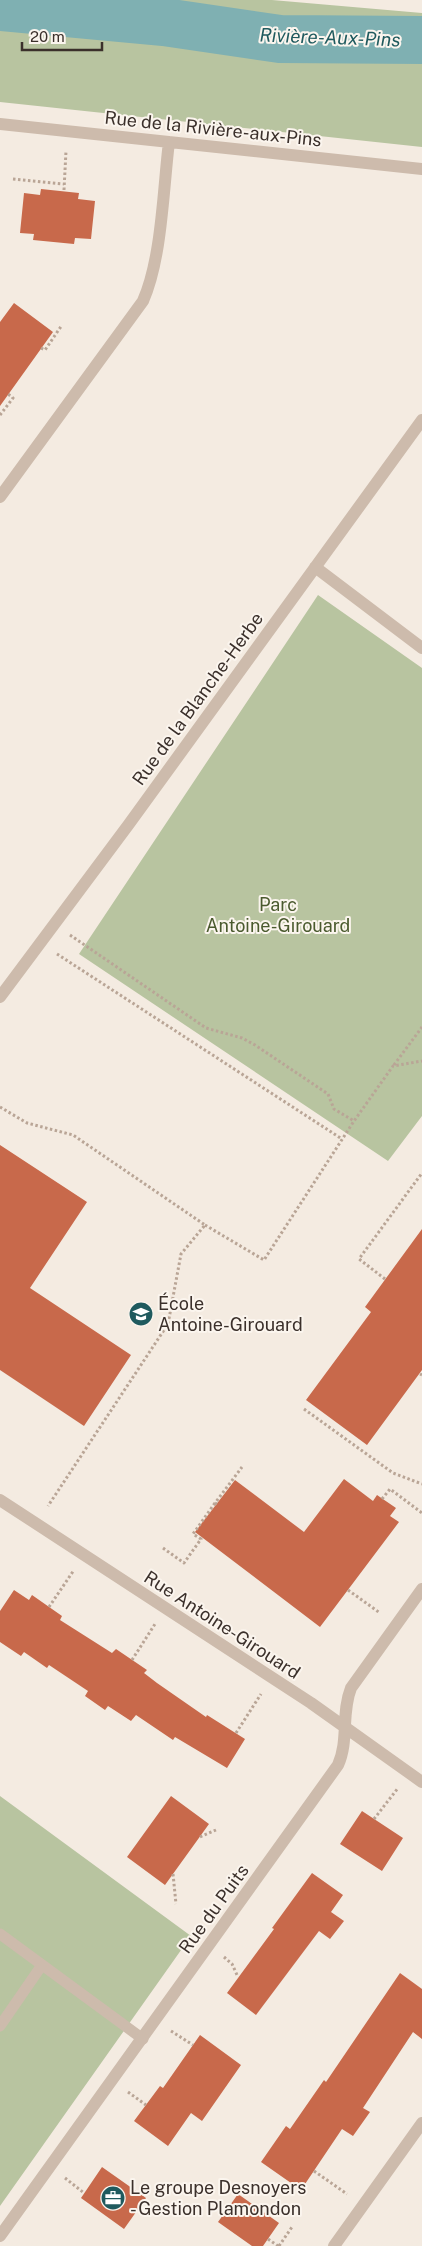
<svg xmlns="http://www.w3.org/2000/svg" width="422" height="2246" viewBox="0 0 422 2246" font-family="'Public Sans',sans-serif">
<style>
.green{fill:#b8c4a0}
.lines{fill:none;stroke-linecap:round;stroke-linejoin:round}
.river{stroke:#7fb0b2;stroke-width:48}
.building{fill:#c8694b}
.path{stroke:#b9a596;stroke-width:3;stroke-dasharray:2.5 2.5;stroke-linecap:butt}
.service{stroke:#cdbbac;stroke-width:11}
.minor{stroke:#cdbbac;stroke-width:12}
.labels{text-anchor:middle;stroke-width:4;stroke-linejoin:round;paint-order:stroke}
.street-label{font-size:18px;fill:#3b302b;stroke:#fbf5ee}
.park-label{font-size:18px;fill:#4a5a2e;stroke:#fbf5ee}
.poi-label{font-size:18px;fill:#3b302b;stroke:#fbf5ee;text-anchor:start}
.water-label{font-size:19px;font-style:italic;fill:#1f5a5e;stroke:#fbf5ee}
</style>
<rect width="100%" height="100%" fill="#f4ebe1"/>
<path class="green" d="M0,0H272L422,13V147L0,102Z
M318,595L422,668V1116L388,1161L79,954Z
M0,1796L191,1936L0,2206Z"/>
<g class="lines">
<path class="river" d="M0,7L164,22L280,39L422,40"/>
</g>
<path class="building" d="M41,189L79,193L78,199L95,201L91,239L75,238L74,244L33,240L34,234L20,233L24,193L40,195Z
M14,303L53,332L0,406V322Z
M0,1145L87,1202L30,1288L131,1355L84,1426L0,1370Z
M422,1229V1370L367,1445L306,1400L371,1312L365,1307Z
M344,1479L373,1501L377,1495L396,1508L390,1516L399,1522L320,1627L195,1532L235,1480L304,1532Z
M14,1590L29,1600L32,1595L62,1616L60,1620L112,1653L116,1649L147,1670L144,1673L157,1683L206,1717L207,1715L245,1739L227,1768L175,1737L173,1740L136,1715L131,1721L108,1706L105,1710L85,1696L88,1691L49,1665L47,1668L24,1652L21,1656L0,1642V1611Z
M171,1796L209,1824L165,1885L127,1857Z
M362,1811L403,1838L382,1871L340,1844Z
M312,1873L343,1895L331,1912L344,1921L330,1939L319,1931L256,2015L227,1993L274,1929L272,1928Z
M400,1973L422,1989V2039L413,2032L363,2108L370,2112L353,2136L342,2129L301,2190L261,2162L286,2126L290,2129L324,2080L326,2082Z
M200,2035L241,2065L202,2121L191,2113L168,2146L134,2121L160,2086L163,2088Z
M102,2167L146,2198L124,2229L81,2198Z
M238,2194L279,2223L263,2246H252L218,2222Z"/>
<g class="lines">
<path class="path" d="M13,179L64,184
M64,190L66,151
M41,348L45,350L62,325
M0,415L13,398L8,394
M70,935L206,1028L242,1038L255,1045L328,1094L334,1109L354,1121
M57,954L342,1139
M394,1065L422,1027
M0,1107L27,1123L73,1135L205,1225L181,1254L168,1324L48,1506
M205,1225L264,1260L354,1121L393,1066L422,1061
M385,1279L359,1259L422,1173
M420,1374L422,1375
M304,1409L393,1473L422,1484
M382,1499L390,1489L422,1513
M217,1504L215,1503L242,1467
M163,1548L184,1563L201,1539L193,1534L215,1503
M348,1590L380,1613
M49,1607L74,1570
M132,1660L155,1624
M236,1733L261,1694
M374,1819L398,1788
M200,1837L216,1830
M173,1874L176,1904
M224,1957L232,1964L238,1977
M171,2031L193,2045
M128,2092L146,2105
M314,2171L347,2194
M65,2178L84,2193
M268,2239L278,2246
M279,2246L292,2227"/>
<path class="service" d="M0,1934L143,2039
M0,2026L42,1965"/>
<path class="minor" d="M0,124L422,169
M0,497L143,301C162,258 163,190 169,142
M315,567L422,648
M0,997L129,824L422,420
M0,1500L311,1703L422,1782
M0,2236L338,1765C349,1741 341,1713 351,1688L422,1589
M334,2246L422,2123"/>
</g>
<defs>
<symbol id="school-disc" viewBox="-11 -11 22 22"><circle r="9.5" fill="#1f5a5e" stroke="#fbf5ee"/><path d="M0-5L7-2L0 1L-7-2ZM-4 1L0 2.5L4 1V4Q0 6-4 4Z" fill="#fff"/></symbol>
<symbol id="office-disc" viewBox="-11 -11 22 22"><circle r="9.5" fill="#1f5a5e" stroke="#fbf5ee"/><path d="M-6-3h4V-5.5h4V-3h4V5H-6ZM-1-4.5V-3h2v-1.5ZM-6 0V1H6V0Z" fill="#fff"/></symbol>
</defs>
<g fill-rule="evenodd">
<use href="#school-disc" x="127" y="1300" width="28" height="28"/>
<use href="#office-disc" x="99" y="2184" width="28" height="28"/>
</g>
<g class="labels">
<g class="street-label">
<text transform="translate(213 129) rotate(6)" y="6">Rue de la Rivière-aux-Pins</text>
<text transform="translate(198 699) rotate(-54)" y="6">Rue de la Blanche-Herbe</text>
<text transform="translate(222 1625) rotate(33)" y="6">Rue Antoine-Girouard</text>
<text transform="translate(214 1909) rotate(-54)" y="6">Rue du Puits</text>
</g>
<g class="park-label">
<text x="278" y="911">Parc<tspan x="278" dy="21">Antoine-Girouard</tspan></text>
</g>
<g class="poi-label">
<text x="158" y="1310">École<tspan x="158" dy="21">Antoine-Girouard</tspan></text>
<text x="130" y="2194">Le groupe Desnoyers<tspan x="130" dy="21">- Gestion Plamondon</tspan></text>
</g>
<g class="water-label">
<text transform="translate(330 37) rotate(2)" y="7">Rivière-Aux-Pins</text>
</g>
</g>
<path d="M22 42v8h80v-8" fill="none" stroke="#3b302b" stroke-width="2.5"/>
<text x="30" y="42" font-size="15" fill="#3b302b" stroke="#fbf5ee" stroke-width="4" paint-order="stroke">20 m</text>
</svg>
